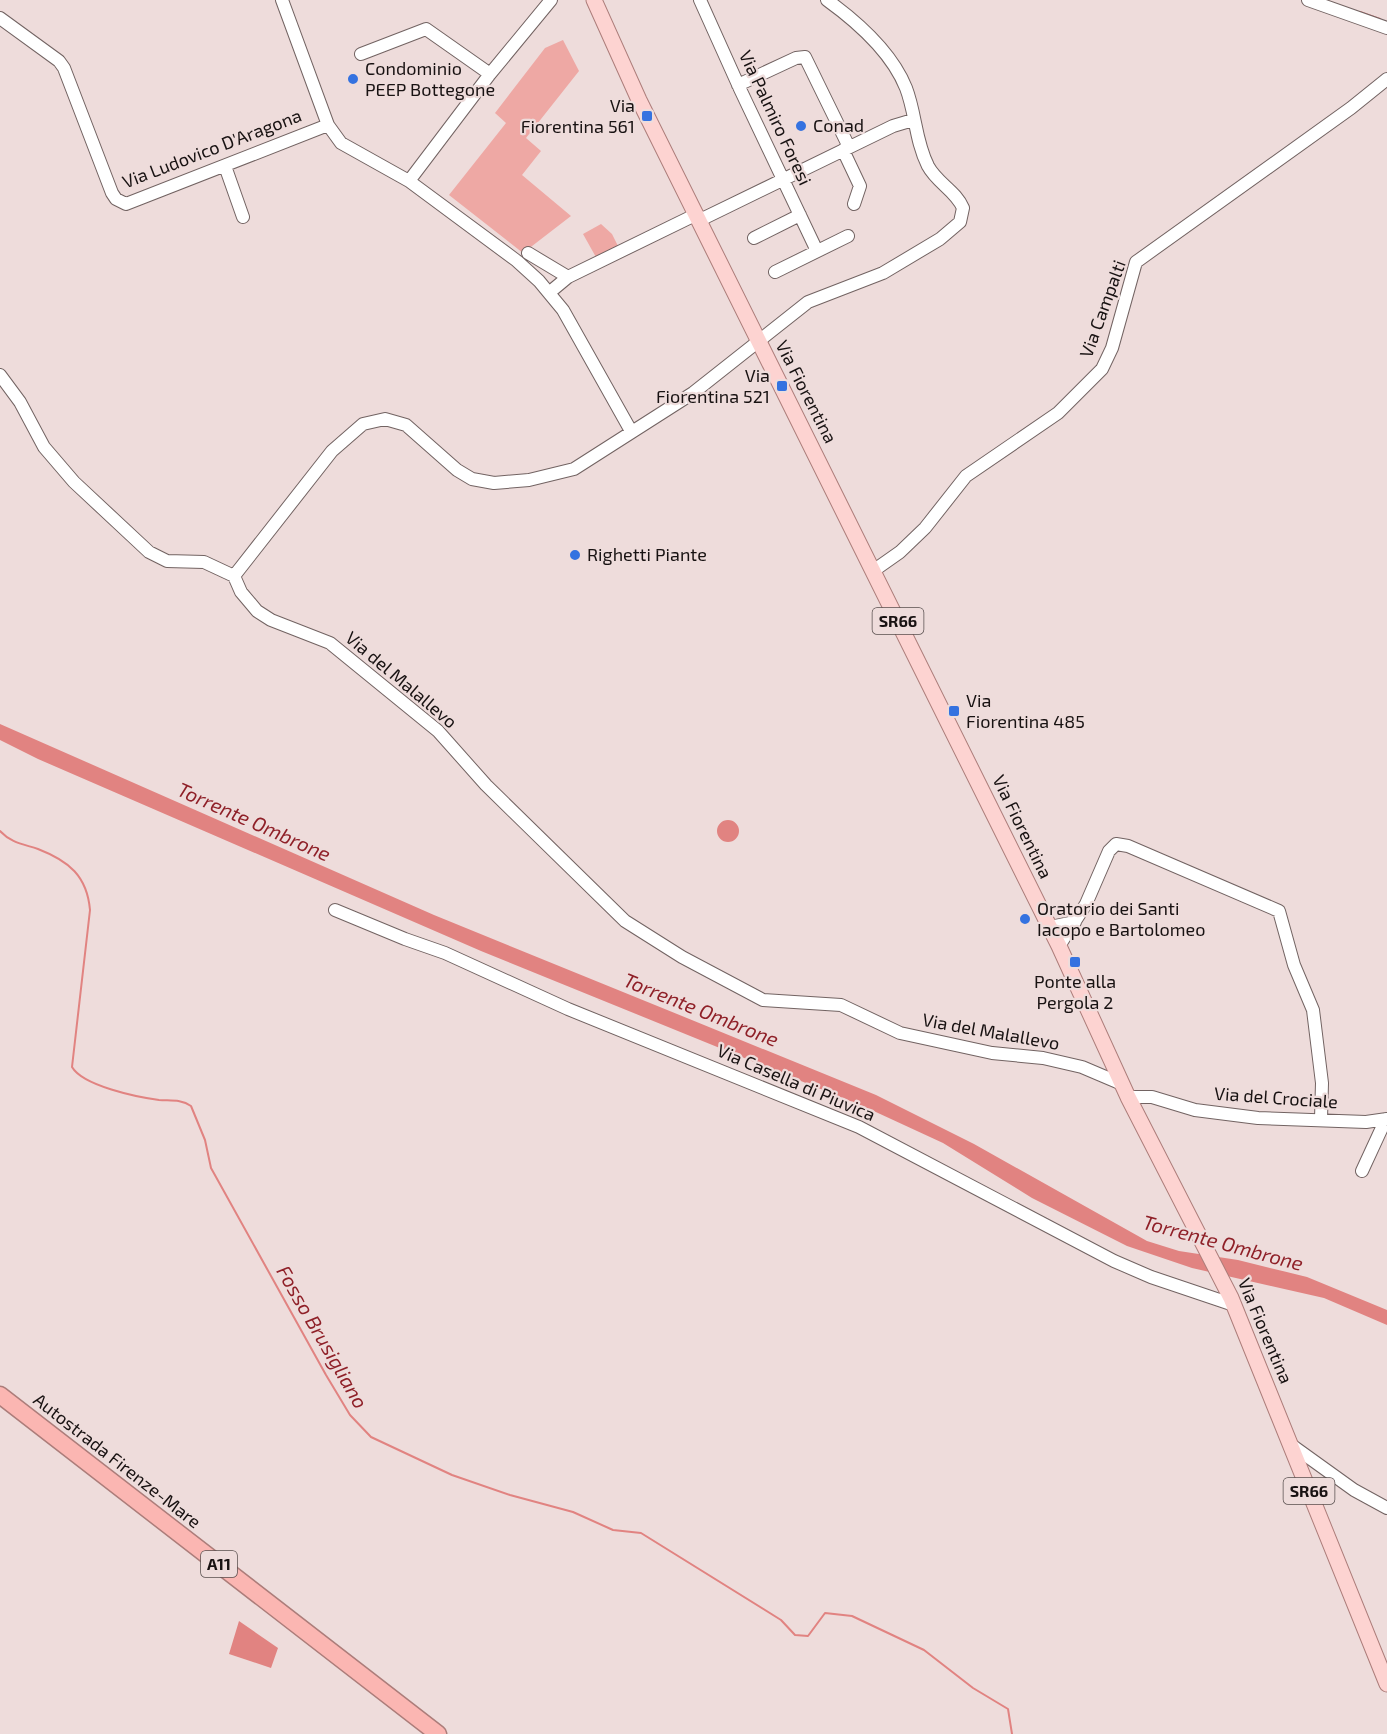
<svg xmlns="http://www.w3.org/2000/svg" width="1387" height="1734" viewBox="0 0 1387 1734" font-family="'Exo 2',sans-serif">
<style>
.green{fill:#eea8a4}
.water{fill:#e18381}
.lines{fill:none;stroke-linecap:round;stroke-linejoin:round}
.stream{stroke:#e18381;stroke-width:2}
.minor-casing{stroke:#726362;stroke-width:14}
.major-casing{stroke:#ac7d7a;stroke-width:17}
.highway-casing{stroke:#ac7d7a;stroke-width:19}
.minor{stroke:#fff;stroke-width:12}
.major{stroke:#fdd3d1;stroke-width:15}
.highway{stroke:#fbb6b2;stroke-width:16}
.poi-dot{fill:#3472e0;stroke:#eedcdb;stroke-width:2}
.labels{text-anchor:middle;stroke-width:4.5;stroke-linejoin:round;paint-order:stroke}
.shield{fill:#eedcdb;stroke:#584f4e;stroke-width:1.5}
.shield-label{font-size:16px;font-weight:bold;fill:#181212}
.poi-label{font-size:18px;fill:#181212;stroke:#eedcdb;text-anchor:start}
.street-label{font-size:18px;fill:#181212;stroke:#eedcdb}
.water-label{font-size:20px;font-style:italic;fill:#8f2028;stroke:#eedcdb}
</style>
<rect width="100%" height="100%" fill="#eedcdb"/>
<path class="green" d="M563,40L579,71L526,138L541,151L522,175L571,216L523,253L449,195L506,123L495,113L545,48Z
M601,224L612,234L619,248L597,259L583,234Z"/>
<path class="water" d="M0,724L434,915L876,1095L974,1144L1147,1241L1179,1251L1238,1260L1307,1277L1387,1310V1325L1324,1298L1192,1268L1127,1246L1032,1198L943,1143L865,1107L481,951L38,759L0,740Z
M717 831a11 11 0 1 1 22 0a11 11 0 1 1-22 0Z
M239,1621L278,1648L271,1668L229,1654Z"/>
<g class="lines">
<path class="stream" d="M1360,12L1380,19
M0,831C11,843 23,844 38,849C69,861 87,876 90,910L72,1067C83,1086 137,1097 159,1100C170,1101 181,1099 191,1106L205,1140L211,1168L326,1375L350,1415L371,1437L452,1475L510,1495L573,1512L613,1530L641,1533L781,1620L795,1635L808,1636L825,1613L852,1616L924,1650L973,1688L1008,1709L1012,1734"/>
<defs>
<path id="minor" d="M282,0L328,125L341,143L409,181L517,261L539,281L563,310L631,431
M700,0L740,89L817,251
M827,0C856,21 892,53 906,88C916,114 915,140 928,166C937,183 956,191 963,208L960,222L940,239L883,273L808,302L693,393L574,469L529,480L494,483L472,479L457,470L406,425L385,419L363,424L332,451L234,576L241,592L257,611L271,620L330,643L438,731L486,785L625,921L682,957L763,1000L841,1005L900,1033L992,1053L1043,1058L1082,1067L1122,1084
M1308,0L1387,28
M0,18L59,61L64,68L112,193L116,199L126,204L328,125
M361,54L426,29L490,74
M738,85L796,58L805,57L849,147
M843,150L860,186L854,204
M225,166L243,217
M409,181L490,74L551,0
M700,220L893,126L913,120
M754,238L800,215
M528,253L568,277
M775,272L848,236
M550,292L568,277L697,214
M0,375L20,402L44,447L74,482L149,552L167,561L204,562L234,576
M873,571L900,552L925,528L966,476L1058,413L1102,369L1112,348L1136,262L1351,108L1387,79
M335,910L405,939L445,953L568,1009L859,1127L1114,1261L1151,1277L1234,1305
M1050,927L1075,922
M1059,946L1086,904L1109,851L1116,844L1128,846L1279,911L1294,965L1313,1010L1322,1083L1321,1119
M1128,1097H1152L1195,1110L1258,1118L1366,1122L1387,1119
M1362,1171L1386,1119
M1290,1444L1354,1490L1387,1508"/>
<path id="major" d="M594,0L639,100L1059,946L1128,1097L1231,1298L1387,1684"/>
<path id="highway" d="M0,1395L438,1734"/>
</defs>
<use href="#minor" class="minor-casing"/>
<use href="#major" class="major-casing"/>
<use href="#highway" class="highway-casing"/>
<use href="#minor" class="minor"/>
<use href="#major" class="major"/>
<use href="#highway" class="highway"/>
</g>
<g class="poi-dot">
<circle cx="353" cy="79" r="6"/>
<rect x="641" y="110" width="12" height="12" rx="3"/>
<circle cx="801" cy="126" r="6"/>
<rect x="776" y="380" width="12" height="12" rx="3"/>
<circle cx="575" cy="555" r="6"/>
<rect x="948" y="705" width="12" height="12" rx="3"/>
<circle cx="1025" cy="919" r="6"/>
<rect x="1069" y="956" width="12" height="12" rx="3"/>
</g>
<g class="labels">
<g class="shield">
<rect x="872.5" y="608" width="51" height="26" rx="4.5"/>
<rect x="1283.5" y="1478" width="51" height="26" rx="4.5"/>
<rect x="201" y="1551" width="36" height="26" rx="4.5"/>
</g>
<g class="shield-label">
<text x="898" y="627">SR66</text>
<text x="1309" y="1497">SR66</text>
<text x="219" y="1570">A11</text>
</g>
<g class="poi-label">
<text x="365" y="75">Condominio<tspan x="365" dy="21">PEEP Bottegone</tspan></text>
<text x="635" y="112" text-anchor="end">Via<tspan x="635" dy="21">Fiorentina 561</tspan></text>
<text x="813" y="132">Conad</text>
<text x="770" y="382" text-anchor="end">Via<tspan x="770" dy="21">Fiorentina 521</tspan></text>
<text x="587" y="561">Righetti Piante</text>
<text x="966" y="707">Via<tspan x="966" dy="21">Fiorentina 485</tspan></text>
<text x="1037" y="915">Oratorio dei Santi<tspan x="1037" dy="21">Iacopo e Bartolomeo</tspan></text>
<text x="1075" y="988" text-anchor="middle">Ponte alla<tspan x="1075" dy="21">Pergola 2</tspan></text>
</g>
<g class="street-label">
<text transform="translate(775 118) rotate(65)" y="6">Via Palmiro Foresi</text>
<text transform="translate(212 149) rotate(-21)" y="6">Via Ludovico D'Aragona</text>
<text transform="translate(1103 309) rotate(-70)" y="6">Via Campalti</text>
<text transform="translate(806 392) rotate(63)" y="6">Via Fiorentina</text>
<text transform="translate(401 680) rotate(40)" y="6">Via del Malallevo</text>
<text transform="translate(1022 827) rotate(64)" y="6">Via Fiorentina</text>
<text transform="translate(991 1032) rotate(10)" y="6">Via del Malallevo</text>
<text transform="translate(796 1083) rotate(23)" y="6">Via Casella di Piuvica</text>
<text transform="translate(1276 1098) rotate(4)" y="6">Via del Crociale</text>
<text transform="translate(1265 1331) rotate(67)" y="6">Via Fiorentina</text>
<text transform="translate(117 1461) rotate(38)" y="6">Autostrada Firenze-Mare</text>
</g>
<g class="water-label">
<text transform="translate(254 822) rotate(24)" y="7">Torrente Ombrone</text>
<text transform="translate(701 1010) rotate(22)" y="7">Torrente Ombrone</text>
<text transform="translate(1223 1243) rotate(15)" y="7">Torrente Ombrone</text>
<text transform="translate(322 1337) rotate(60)" y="7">Fosso Brusigliano</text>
</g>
</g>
</svg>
